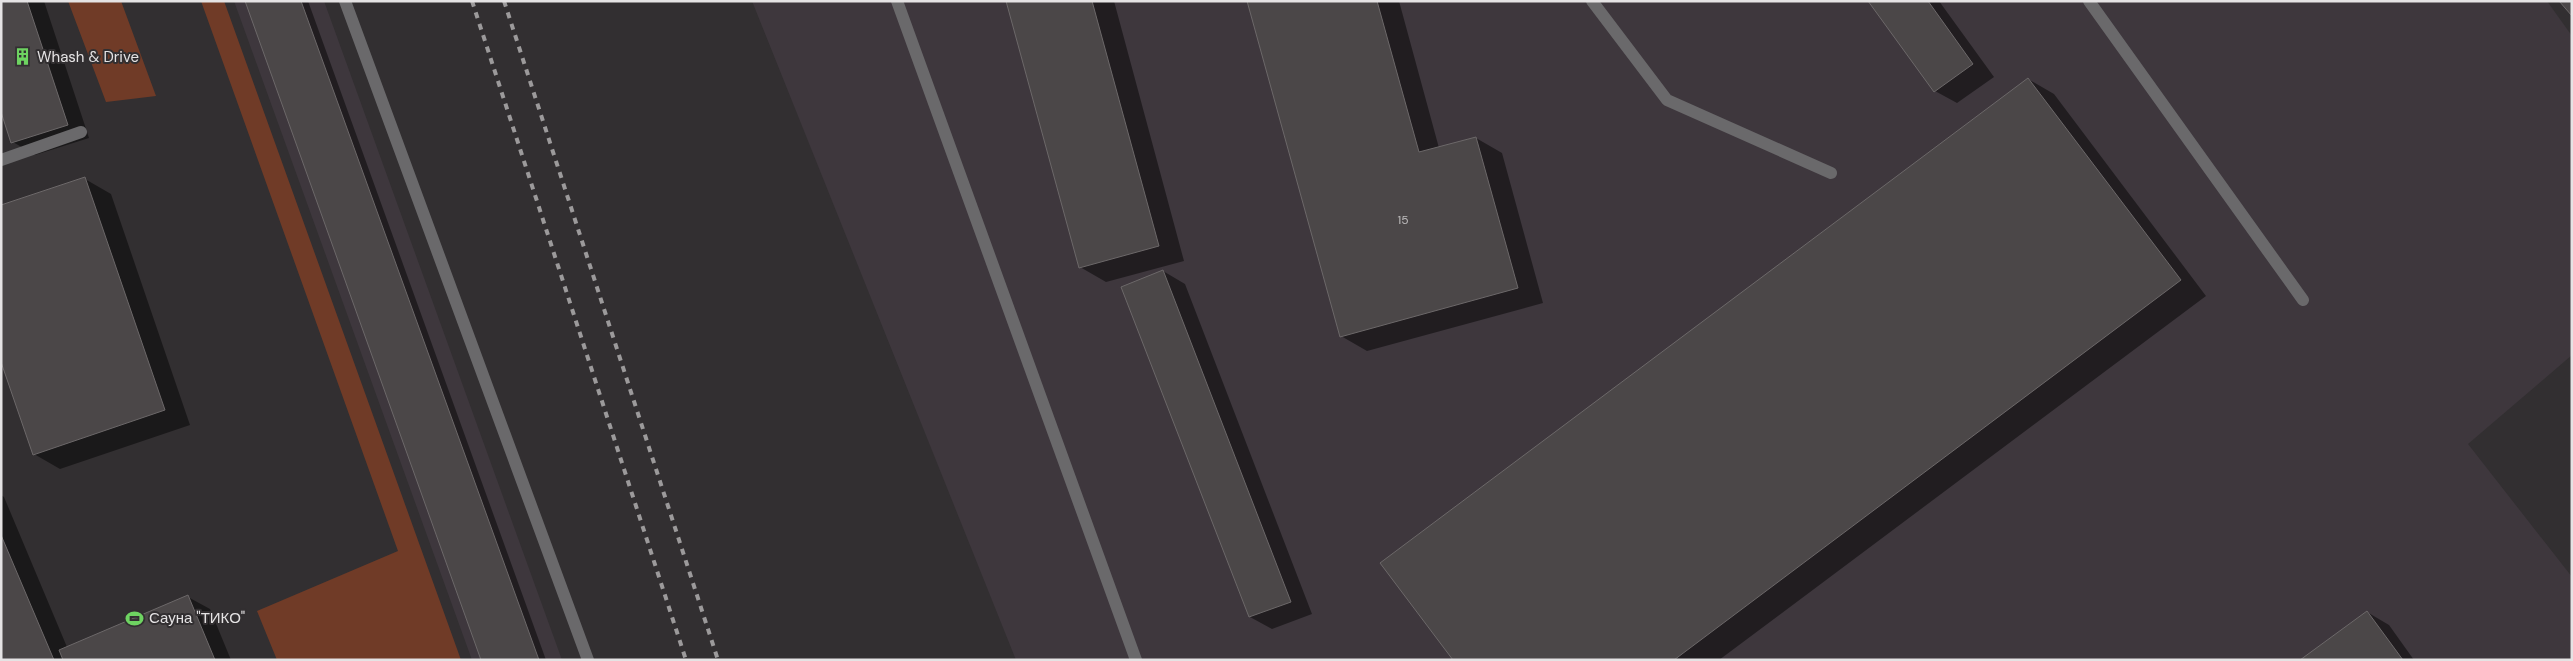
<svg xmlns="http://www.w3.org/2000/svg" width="2573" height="661" viewBox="0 0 2573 661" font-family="'DM Sans',sans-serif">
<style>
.built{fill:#3e373d}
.green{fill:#703b27}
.shadow{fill:#0007}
.building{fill:#4b4748;stroke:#6c6869}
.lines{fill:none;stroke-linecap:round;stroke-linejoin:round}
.service{stroke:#6a696b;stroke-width:12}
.rail{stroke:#9c9a9b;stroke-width:4;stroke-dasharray:6 6;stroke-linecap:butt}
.labels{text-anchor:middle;stroke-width:4;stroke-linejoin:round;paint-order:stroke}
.number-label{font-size:12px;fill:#bebcbd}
.poi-label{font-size:15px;fill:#e5e3e4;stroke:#322f31;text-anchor:start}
</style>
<rect width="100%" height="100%" fill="#322f31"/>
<path class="built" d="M234,1H324L562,660H472Z
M752,1H2547L2572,36V355L2468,444L2572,577V660H1016Z"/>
<path class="green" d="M68,1H121L156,96L106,102Z
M201,1H224L461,660H277L257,611L398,551Z"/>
<path class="shadow" d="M1,1H44L89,138L35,155L13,142Z
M247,1H308L546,660H483Z
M1008,1H1114L1184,261L1106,282L1080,267Z
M1249,1H1399L1439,148L1476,138L1502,153L1543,303L1367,351L1341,336Z
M1870,1H1939L1994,77L1957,103L1935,91Z
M2028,79L2054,94L2206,296L1719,660H1454Z
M85,179L111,194L190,425L60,469L34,454Z
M1163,271L1185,284L1312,614L1272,629L1250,617Z
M1,495L4,497L67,647L188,597L210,609L231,660H1Z
M2367,612L2389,625L2414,660H2302Z"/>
<path class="building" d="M1,1H27L68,125L11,143L1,112Z
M245,1H301L539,660H481Z
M1006,1H1092L1159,246L1079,268Z
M1247,1H1377L1419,152L1476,137L1518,288L1340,337Z
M1868,1H1928L1973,64L1934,92Z
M2559,1H2572V16Z
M2028,78L2181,280L1674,660H1453L1380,563Z
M85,177L165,410L33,455L1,362V205Z
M1163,270L1291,602L1249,617L1121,287Z
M1,535L54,660H1Z
M188,595L215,660H63L59,650Z
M2367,611L2403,660H2300Z"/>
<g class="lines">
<path class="service" d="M345,1L588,660
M897,1L1136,660
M1592,1L1667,100L1831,173
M2089,1L2303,300
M1,160L81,132"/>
<path class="rail" d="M472,1L686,660
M504,1L718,660"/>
</g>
<defs>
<symbol id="building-bare" viewBox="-9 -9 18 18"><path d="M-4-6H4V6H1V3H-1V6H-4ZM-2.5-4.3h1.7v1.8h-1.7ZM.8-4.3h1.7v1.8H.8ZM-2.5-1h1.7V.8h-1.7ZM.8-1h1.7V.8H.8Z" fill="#6ed361" stroke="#322f31" stroke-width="2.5" paint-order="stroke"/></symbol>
<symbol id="stadium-bare" viewBox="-9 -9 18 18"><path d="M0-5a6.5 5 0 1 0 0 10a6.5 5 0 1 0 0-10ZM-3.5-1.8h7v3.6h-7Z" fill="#6ed361" stroke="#322f31" stroke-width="2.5" paint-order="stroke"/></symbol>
</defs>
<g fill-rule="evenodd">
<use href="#building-bare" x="10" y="44" width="25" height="25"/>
<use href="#stadium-bare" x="122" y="606" width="25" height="25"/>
</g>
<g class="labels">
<g class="number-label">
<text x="1403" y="224">15</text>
</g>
<g class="poi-label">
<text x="37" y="62">Whash &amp; Drive</text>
<text x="149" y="623">Сауна "ТИКО"</text>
</g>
</g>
<rect width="2573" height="661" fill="none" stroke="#e5e3e4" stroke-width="5"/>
</svg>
